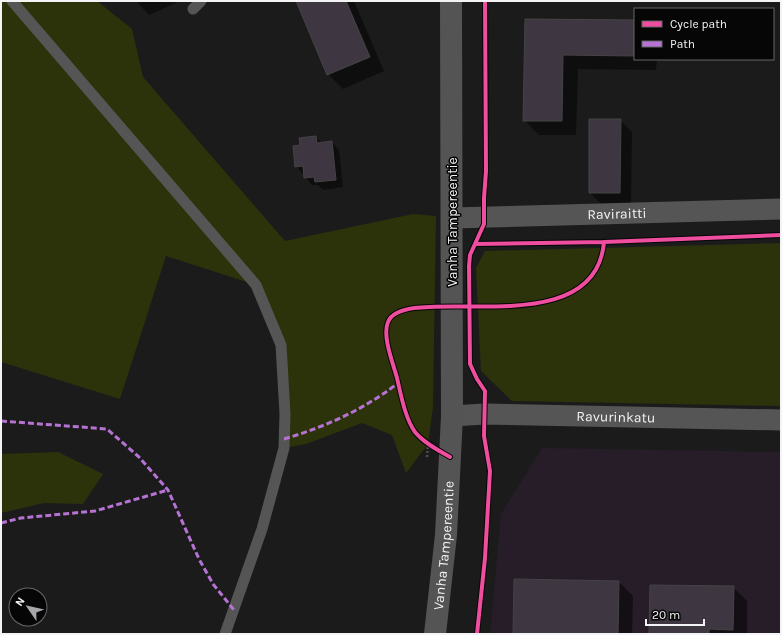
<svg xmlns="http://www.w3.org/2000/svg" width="782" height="635" viewBox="0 0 782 635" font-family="Karla,sans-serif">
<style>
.industrial{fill:#261d29}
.green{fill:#2c330b}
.shadow{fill:#0007}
.building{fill:#3e3640;stroke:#454445}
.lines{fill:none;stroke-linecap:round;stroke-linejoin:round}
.path{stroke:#4e4f4f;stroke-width:2.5;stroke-dasharray:2 2;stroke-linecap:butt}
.service{stroke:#555;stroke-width:11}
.minor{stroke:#555;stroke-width:21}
.secondary{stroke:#545454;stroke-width:22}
.quiet{stroke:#b673d3;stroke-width:3;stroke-dasharray:6 3;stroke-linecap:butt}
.cycleway-casing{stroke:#060607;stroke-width:6}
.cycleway{stroke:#ef4d9e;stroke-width:4}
.labels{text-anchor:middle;stroke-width:3;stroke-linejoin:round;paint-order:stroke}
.street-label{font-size:14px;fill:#f4f3f5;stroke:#060607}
</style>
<rect width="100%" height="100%" fill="#1c1b1c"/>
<path class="industrial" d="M542,448L781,452V634H490L501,514Z"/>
<path class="green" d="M1,1H97L132,29L143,77L285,241L413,214L436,216L433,407L428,444L406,473L392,435L362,423L306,444L284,448L281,345L256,285L166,256L120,399L1,362V343L3,339L1,338Z
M781,243V406L512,401L481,371L476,268L485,251Z
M58,452L103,474L83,504L44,503L1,513V454Z"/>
<path class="shadow" d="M136,1H178V2L149,15Z
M297,1H354L384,71L343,89L328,74Z
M526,20L635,21V59H657L656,70L578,69L576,135H539L524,120Z
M620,120L632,132L631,204H601L590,193Z
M315,137L322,143L332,142L339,150L343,187L323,190L318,185H312L296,166L301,146Z
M619,582L633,596L632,634H514Z
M733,587L747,601V634H650Z"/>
<path class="building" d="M296,1H346L370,57L327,75Z
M525,19L635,20V56L563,55L562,121H523Z
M589,119H621L620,193H589Z
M316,136L317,143L332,141L336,180L315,182L314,177L304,178L303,166L295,167L293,146L300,145L299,138Z
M514,579L619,581L618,634H513Z
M650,585L734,586L733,630L709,629V634H649Z"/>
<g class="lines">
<path class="path" d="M427,457L428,444"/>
<path class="service" d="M12,1L256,285L281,345L285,414L284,448L262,529L225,634
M193,9L201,1"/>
<g class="minor">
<path id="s1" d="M452,218L781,209"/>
<path id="s2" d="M452,416L485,414L781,420"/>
</g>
<path class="secondary" id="s3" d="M435,634L446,535L452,416L451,1"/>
<path class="quiet" d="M1,421L107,429L139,457L168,490L199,559L213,584L234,610
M284,439C325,427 365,409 398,383
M1,523L21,518L95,511L168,490"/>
<defs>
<path id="cycleway" d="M475,244L604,242L781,235
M450,457C438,450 424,443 415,432C405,418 401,395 397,378C393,363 382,336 388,322C404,280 595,349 604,242
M477,634L485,558L490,471L484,436L485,391L477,379L470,364L469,266L470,255L484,224V198L486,171L485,1"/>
</defs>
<use href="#cycleway" class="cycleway-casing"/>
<use href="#cycleway" class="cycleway"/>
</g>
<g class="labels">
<g class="street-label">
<text dy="5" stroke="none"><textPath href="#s1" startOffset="165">Raviraitti</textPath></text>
<text transform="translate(452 222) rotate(-90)" y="5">Vanha Tampereentie</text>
<text dy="5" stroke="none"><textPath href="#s2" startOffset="164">Ravurinkatu</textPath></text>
<text dy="5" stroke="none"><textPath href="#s3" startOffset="89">Vanha Tampereentie</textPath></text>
</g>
</g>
<rect width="782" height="635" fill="none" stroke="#f4f3f5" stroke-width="4"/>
<rect x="634" y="8" width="140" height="52" fill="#060607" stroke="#656566"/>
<rect x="642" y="21" width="20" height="6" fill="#ef4d9e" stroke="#656566"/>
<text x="670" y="28" font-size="12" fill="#f4f3f5">Cycle path</text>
<rect x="642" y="41" width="20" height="6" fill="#b673d3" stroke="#656566"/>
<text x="670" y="48" font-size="12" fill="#f4f3f5">Path</text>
<g transform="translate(28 607) rotate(304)"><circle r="19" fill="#060607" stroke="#656566"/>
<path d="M0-3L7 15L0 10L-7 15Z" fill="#a8a7a9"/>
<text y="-6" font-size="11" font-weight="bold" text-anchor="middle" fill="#f4f3f5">N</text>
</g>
<path d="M646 619v6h58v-6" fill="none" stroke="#f4f3f5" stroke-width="2"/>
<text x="652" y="619" font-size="12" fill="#f4f3f5" stroke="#060607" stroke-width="3" paint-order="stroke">20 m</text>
</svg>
